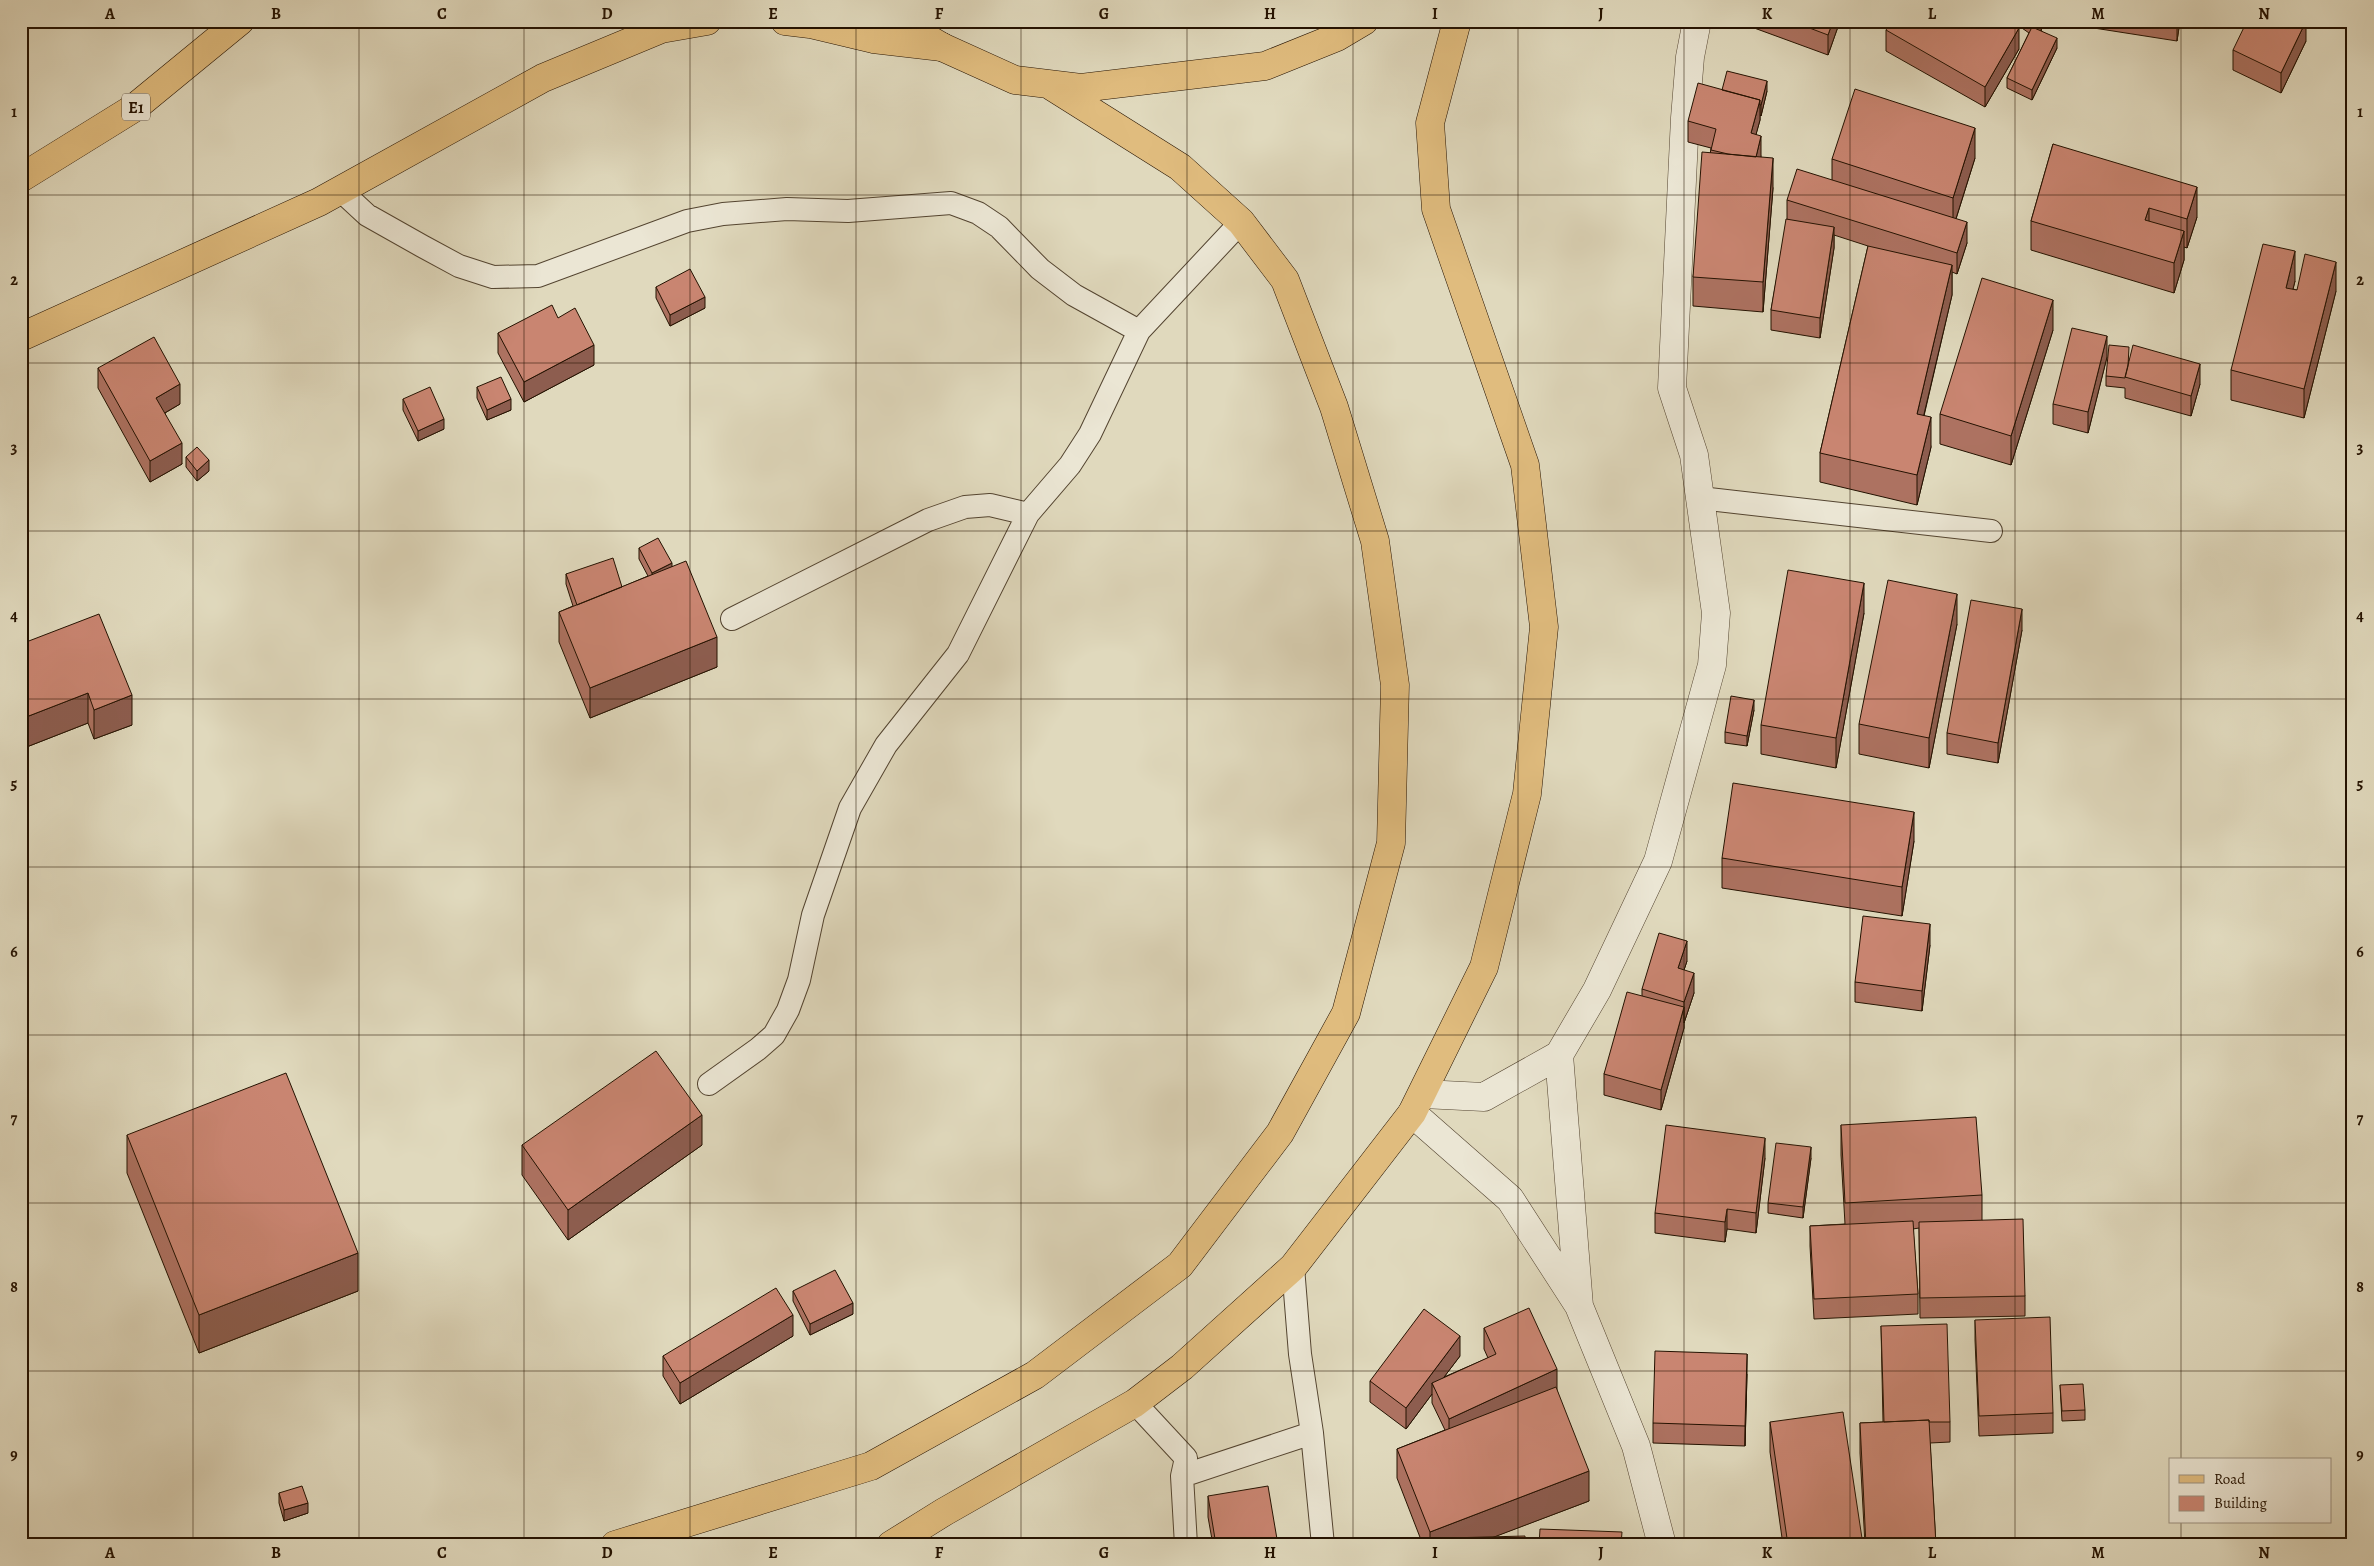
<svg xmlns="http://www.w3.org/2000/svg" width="2374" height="1566" viewBox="0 0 2374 1566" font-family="Alegreya,serif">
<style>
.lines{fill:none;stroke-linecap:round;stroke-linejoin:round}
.service-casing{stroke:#534430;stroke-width:24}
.minor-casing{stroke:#534430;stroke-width:29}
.primary-casing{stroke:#241201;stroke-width:29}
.motorway-casing{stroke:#241201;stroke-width:29}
.service{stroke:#ebe6d4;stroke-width:22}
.minor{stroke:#ebe6d4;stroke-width:28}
.primary{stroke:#e0bc7e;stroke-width:28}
.motorway{stroke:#e0bc7e;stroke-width:28}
.wall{fill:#ad7261;stroke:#241201}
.shaded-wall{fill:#8d5d4f;stroke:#241201}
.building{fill:#c98571;stroke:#241201}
.grid{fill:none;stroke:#241201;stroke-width:1;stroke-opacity:0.55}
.labels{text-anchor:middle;stroke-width:4;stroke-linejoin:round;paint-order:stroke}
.shield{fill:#ebe6d4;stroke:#605240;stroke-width:1}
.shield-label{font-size:16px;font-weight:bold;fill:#241201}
.neatline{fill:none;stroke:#241201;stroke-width:2}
.grid-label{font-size:16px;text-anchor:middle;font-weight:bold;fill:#241201}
</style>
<rect width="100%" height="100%" fill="#e0d9bd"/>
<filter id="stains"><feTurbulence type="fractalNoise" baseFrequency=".004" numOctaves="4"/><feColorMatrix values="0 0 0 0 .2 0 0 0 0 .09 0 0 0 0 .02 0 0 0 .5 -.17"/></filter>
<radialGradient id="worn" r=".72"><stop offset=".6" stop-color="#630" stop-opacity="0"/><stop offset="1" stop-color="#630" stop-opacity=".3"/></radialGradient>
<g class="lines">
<defs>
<path id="service" d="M340,190L367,215L422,246L459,266L493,277L538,276L687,221L723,214L787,209L848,211L951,203L978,213L999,227L1040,269L1074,295L1139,331
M1700,498L1991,531
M732,619L928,520L965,507L990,505L1028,514
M709,1084L758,1049L774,1035L788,1010L799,980L813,915L850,808L886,745L958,654L1028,514L1070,465L1090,434L1139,331L1241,222
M1293,1267L1300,1354L1312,1433L1323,1545
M1135,1403L1186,1458L1182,1476L1186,1545
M1182,1476L1312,1433"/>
<path id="minor" d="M1423,1094L1484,1097L1559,1055
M1412,1113L1510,1199L1579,1306L1636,1446L1662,1545
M1579,1306L1559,1055L1597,990L1658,861L1712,665L1716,613L1694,455L1672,388L1685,118L1690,57L1697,21"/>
<path id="primary" d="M898,21L942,47L1015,80L1081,88L1265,66L1337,37L1364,21
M615,1545L871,1466L1035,1375L1180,1265L1280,1133L1346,1013L1391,843L1395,685L1375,541L1334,407L1285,280L1241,222L1180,167L1048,84
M891,1545L944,1512L1135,1403L1182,1367L1293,1267L1412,1113L1484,967L1527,794L1544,627L1525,465L1436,209L1430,123L1457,21"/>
<path id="motorway" d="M785,21L810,24L873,39L942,47
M21,178L134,108L240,21
M21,337L319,202L543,78L661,29L707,21"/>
</defs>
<use href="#service" class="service-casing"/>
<use href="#minor" class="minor-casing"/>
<use href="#primary" class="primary-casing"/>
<use href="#motorway" class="motorway-casing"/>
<use href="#service" class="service"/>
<use href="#minor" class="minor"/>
<use href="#primary" class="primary"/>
<use href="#motorway" class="motorway"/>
</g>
<path class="wall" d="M1746,21H1840L1828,55L1746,25Z
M2012,21H2047L2041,30L2057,48L2032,100L2007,88V78L2029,33Z
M2081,21H2180L2177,41L2081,26Z
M1886,30L2019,49L1985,107L1886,51Z
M2306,41L2281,93L2233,70V50Z
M1767,91L1761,116L1760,115V120L1756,134L1761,157L1773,188L1763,312L1693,306V277L1711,148L1688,142V121Z
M2053,144L2197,217L2187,248L2184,247V260L2174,293L2031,250V221Z
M1975,158L1956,219L1967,243L1957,274L1952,272V295L1924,416L1931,447L1917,505L1820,482V453L1868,246L1834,235V248L1820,338L1771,330V310L1787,220V200L1832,180V159Z
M2295,281L2293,289L2297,290L2336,291L2304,418L2231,400V370Z
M656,287L705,308L670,326L656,298Z
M2053,330L2011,465L1940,444V414Z
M498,333L594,365L524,402L498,353Z
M2107,357L2088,433L2053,424V404Z
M2129,360L2200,384L2191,416L2125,398V388L2106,386V376Z
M98,368L180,404L165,413L182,464L150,482L98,388Z
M477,387L511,410L487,420L477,398Z
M403,399L444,429L418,441L403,410Z
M186,457L209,471L197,481L186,467Z
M639,548L672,567L717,667L590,718L559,642V612L573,606L566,584V574L622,587L648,576L639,559Z
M1864,613L1836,768L1761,754V725Z
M1957,624L1929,768L1859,754V724Z
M2022,630L1998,763L1947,754V733Z
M21,644L132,725L94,739L88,723L24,748V769L21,770Z
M1754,710L1747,746L1725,743V732Z
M1914,841L1902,916L1722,888V858Z
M1930,945L1922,1011L1855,1002V982Z
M1687,961L1684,970L1694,993L1684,1023V1022V1028L1661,1110L1604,1095V1074L1642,996V989Z
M1841,1125L1982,1195V1220L2025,1296V1316L1920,1318L1919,1228L1913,1229L1918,1294V1314L1814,1319L1810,1246V1226L1845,1224L1841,1155Z
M127,1135L358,1291L199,1353L127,1173Z
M522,1145H702L568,1240L522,1175Z
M1765,1158L1756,1233L1727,1229L1725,1242L1655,1233V1213Z
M1811,1158L1803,1218L1768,1213V1203Z
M793,1291L853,1314L810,1335L793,1301Z
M1975,1320L2053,1413V1433L1979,1436L1975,1340Z
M1881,1326L1950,1422V1442L1930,1443L1936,1545H1865L1860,1453V1423L1883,1422Z
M1484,1328L1557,1389V1390L1589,1501L1493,1537L1525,1545H1423L1397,1478V1449L1445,1430L1432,1403V1394L1406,1429L1370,1402V1381L1460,1356L1444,1377L1488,1358L1484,1349Z
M793,1336L680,1404L663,1376V1356Z
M1747,1374L1745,1446L1653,1443V1423Z
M2060,1385L2085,1410V1420L2062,1421Z
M1770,1422L1863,1545H1783L1770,1452Z
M279,1493L308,1513L284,1521L279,1503Z
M1208,1496L1278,1545H1213L1208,1517Z"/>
<path class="shaded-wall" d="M1833,21H1840L1828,55V35Z
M2036,21H2047L2036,37Z
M2177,21H2180L2177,41Z
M2306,21V41L2281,93V73Z
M2019,28V49L1985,107V87Z
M2057,38V48L2032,100V90Z
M1767,81V91L1761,116V105Z
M1760,100V120L1751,153V133Z
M1975,128V158L1953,228V198Z
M1761,136V156L1755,182V161Z
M1773,158V188L1763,312V282Z
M2197,187V217L2187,248V219Z
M2149,208V237L2145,220Z
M1967,222V243L1957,274V253Z
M1834,227V248L1820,338V318Z
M2184,231V260L2174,293V263Z
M2295,251V281L2286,317V288Z
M2336,262V291L2304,418V389Z
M1952,265V295L1917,444V414Z
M705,297V308L670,326V315Z
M2053,300V330L2011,465V436Z
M2107,336V357L2088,433V412Z
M594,345V365L524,402V382Z
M2200,364V384L2191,416V396Z
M180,384V404L156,418V398Z
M511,399V410L487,420V410Z
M1931,417V447L1917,505V475Z
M444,419V429L418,441V431Z
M182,443V464L150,482V461Z
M209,460V471L197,481V471Z
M672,563V573L652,583V573Z
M1864,583V613L1836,768V738Z
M1957,594V624L1929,768V738Z
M2022,609V630L1998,763V743Z
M717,637V667L590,718V688Z
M88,693V723L24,748V769L21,770V719Z
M132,695V725L94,739V710Z
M1754,700V710L1747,746V736Z
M1914,812V841L1902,916V887Z
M1930,924V945L1922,1011V991Z
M1687,941V961L1678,988V968Z
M1694,973V993L1684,1023V1002Z
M1684,1007V1028L1661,1110V1090Z
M702,1115V1145L568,1240V1210Z
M1765,1138V1158L1756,1233V1213Z
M1811,1147V1158L1803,1218V1207Z
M1727,1209V1229L1725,1242V1222Z
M358,1253V1291L199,1353V1315Z
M853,1303V1314L810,1335V1324Z
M793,1315V1336L680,1404V1383Z
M1460,1336V1356L1435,1389L1432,1383V1394L1406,1429V1408Z
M1747,1354V1374L1745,1446V1426Z
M1557,1369V1389L1449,1439V1419Z
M1589,1471V1501L1473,1545H1430V1532Z
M308,1503V1513L284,1521V1510Z"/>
<path class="building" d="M1791,21H1833L1828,35Z
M1892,21H2006L2019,28L1985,87L1886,30Z
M2247,21H2306L2281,73L2233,50Z
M2032,27L2057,38L2032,90L2007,78Z
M1727,71L1767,81L1761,105H1760V100L1722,90Z
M1698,83L1760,100L1751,133L1761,136L1756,157L1728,154L1711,150L1716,129L1688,121Z
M1855,89L1975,128L1953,198L1832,159Z
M2053,144L2197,187L2187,219L2149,208L2145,220L2184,231L2174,263L2031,221Z
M1702,152L1773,158L1763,282L1693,277Z
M1797,169L1967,222L1957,253L1787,200Z
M1786,219L1834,227L1820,318L1771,310Z
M2263,244L2295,251L2286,288L2297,290L2305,254L2336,262L2304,389L2231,370Z
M1868,246L1952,265L1917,414L1931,417L1917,475L1820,453Z
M690,269L705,297L670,315L656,287Z
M1982,278L2053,300L2011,436L1940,414Z
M552,305L558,318L575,308L594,345L524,382L498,333Z
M2072,328L2107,336L2088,412L2053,404Z
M154,337L180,384L156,398L182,443L150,461L98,368Z
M2109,345L2129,347L2128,366L2125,378L2106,376Z
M2133,345L2200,364L2191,396L2125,377Z
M501,377L511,399L487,410L477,387Z
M430,387L444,419L418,431L403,399Z
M197,447L209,460L197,471L186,457Z
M658,538L672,563L652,573L639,548Z
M613,558L622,587L577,605L566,574Z
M686,561L717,637L590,688L559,612Z
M1788,570L1864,583L1836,738L1761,725Z
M1888,580L1957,594L1929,738L1859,724Z
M1971,600L2022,609L1998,743L1947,733Z
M99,614L132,695L94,710L88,693L21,719V644Z
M1731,696L1754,700L1747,736L1725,732Z
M1733,783L1914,812L1902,887L1722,858Z
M1863,916L1930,924L1922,991L1855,982Z
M1659,933L1687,941L1678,968L1694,973L1684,1002L1642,989Z
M1627,992L1684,1007L1661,1090L1604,1074Z
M656,1051L702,1115L568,1210L522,1145Z
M286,1073L358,1253L199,1315L127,1135Z
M1976,1117L1982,1195L1845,1203L1841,1125Z
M1666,1125L1765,1138L1756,1213L1727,1209L1725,1222L1655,1213Z
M1776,1143L1811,1147L1803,1207L1768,1203Z
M2023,1219L2025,1296L1920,1298L1919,1222Z
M1913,1221L1918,1294L1814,1299L1810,1226Z
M835,1270L853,1303L810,1324L793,1291Z
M776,1288L793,1315L680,1383L663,1356Z
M1529,1308L1557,1369L1449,1419L1432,1383L1496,1354L1484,1328Z
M1424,1309L1460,1336L1406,1408L1370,1381Z
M2050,1317L2053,1413L1979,1416L1975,1320Z
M1947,1324L1950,1422H1929V1420L1884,1422L1881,1326Z
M1655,1351L1747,1354L1745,1426L1653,1423Z
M2083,1384L2085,1410L2062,1411L2060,1385Z
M1556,1387L1589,1471L1430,1532L1397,1449Z
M1843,1412L1863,1545H1788L1770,1422Z
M1929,1420L1936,1545H1866L1860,1423Z
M302,1486L308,1503L284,1510L279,1493Z
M1268,1486L1278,1545H1216L1208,1496Z
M1540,1529L1622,1532L1621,1545H1539Z
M1525,1536V1545H1448V1538Z"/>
<path class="grid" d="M193,21V1545M359,21V1545M524,21V1545M690,21V1545M856,21V1545M1021,21V1545M1187,21V1545M1353,21V1545M1518,21V1545M1684,21V1545M1850,21V1545M2015,21V1545M2181,21V1460M21,195H2353M21,363H2353M21,531H2353M21,699H2353M21,867H2353M21,1035H2353M21,1203H2353M21,1371H2353M2181,1522V1545"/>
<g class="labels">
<rect class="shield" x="122" y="93.5" width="28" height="27" rx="4"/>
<g class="shield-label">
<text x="136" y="113">E1</text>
</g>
</g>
<rect width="2374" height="1566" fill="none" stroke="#e0d9bd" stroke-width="55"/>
<rect x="2169" y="1458" width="162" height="65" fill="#ebe6d4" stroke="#9b9180"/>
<rect x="2179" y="1475" width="25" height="8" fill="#e0bc7e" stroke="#9b9180"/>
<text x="2214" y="1484" font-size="15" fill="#241201">Road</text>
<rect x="2179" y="1496" width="25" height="15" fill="#c98571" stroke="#9b9180"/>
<text x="2214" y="1508" font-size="15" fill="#241201">Building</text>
<rect x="28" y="28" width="2318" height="1510" class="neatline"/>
<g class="grid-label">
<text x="110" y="19">A</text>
<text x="276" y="19">B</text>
<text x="442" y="19">C</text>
<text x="607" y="19">D</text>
<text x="773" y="19">E</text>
<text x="939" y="19">F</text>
<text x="1104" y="19">G</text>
<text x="1270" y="19">H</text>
<text x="1435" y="19">I</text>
<text x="1601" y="19">J</text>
<text x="1767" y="19">K</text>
<text x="1932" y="19">L</text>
<text x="2098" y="19">M</text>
<text x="2264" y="19">N</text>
<text x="14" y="117">1</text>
<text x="2360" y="117">1</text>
<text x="14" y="285">2</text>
<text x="2360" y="285">2</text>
<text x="14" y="453">3</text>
<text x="2360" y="453">3</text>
<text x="14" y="621">4</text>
<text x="2360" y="621">4</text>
<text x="14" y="789">5</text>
<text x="2360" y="789">5</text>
<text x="14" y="957">6</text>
<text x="2360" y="957">6</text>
<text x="14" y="1124">7</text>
<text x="2360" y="1124">7</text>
<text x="14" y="1292">8</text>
<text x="2360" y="1292">8</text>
<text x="14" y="1460">9</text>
<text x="2360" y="1460">9</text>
<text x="110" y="1558">A</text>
<text x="276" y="1558">B</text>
<text x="442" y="1558">C</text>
<text x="607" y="1558">D</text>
<text x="773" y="1558">E</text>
<text x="939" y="1558">F</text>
<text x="1104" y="1558">G</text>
<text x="1270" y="1558">H</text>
<text x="1435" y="1558">I</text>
<text x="1601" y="1558">J</text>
<text x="1767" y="1558">K</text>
<text x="1932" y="1558">L</text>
<text x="2098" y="1558">M</text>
<text x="2264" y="1558">N</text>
</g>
<rect width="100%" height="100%" filter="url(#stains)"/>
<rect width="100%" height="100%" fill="url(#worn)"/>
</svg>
